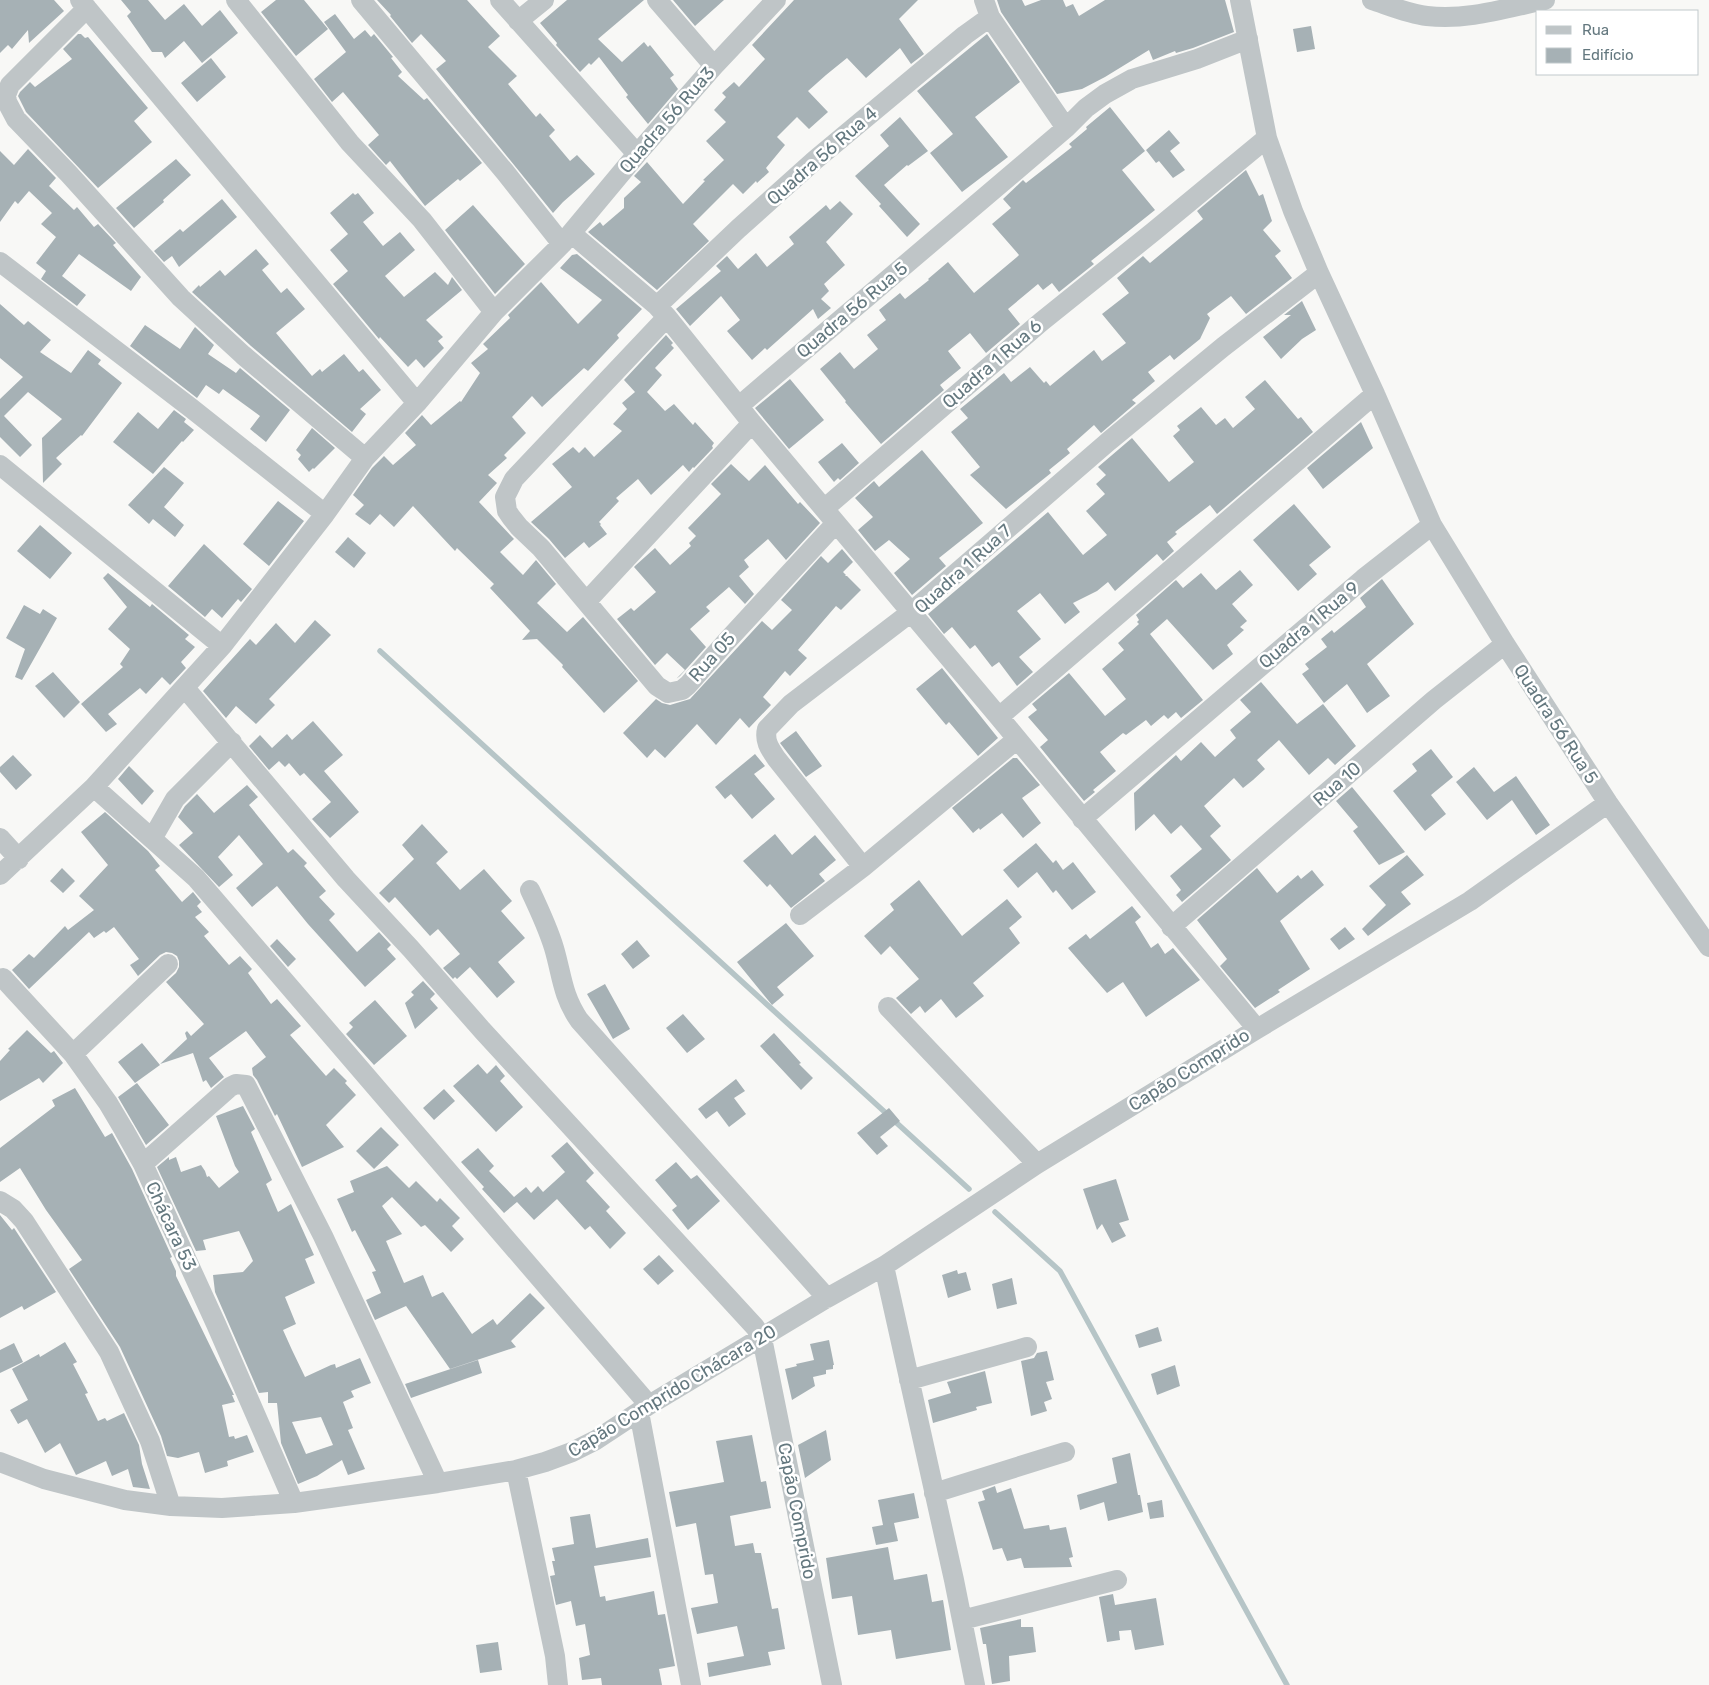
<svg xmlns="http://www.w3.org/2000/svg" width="1709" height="1685" viewBox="0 0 1709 1685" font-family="Rubik,sans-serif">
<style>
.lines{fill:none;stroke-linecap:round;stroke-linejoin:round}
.stream{stroke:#b6c5c7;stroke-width:5.5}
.building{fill:#a6b1b5;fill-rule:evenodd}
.minor{stroke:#bfc5c7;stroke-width:20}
.labels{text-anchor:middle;stroke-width:5;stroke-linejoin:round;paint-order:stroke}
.street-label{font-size:18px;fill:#64787f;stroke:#fff}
</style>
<rect width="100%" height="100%" fill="#f8f8f6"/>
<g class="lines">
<path class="stream" d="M380,651L969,1189
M995,1212L1060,1271L1287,1685"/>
</g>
<path class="building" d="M0,0H54L64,11L29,43L28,30L12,49L8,45L0,53Z
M121,0H148L165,20L184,4L202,26L220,10L238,33L202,63L184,41L165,58L162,52H152L127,16L131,12Z
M276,0H304L328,29L296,56L261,12Z
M377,0H467L500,36L488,47L517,76L508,84L536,117L540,113L555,130L549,136L570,161L577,155L595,174L563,202L553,213L436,69L446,61L421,34L412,43L390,16L391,15Z
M567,0H644L598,39L622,62L644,42L648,47L650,45L674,75L670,78L678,89L648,124L626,97L628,95L599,57L591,65L589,63L580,72L556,45L557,43L540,23Z
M673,0H724L695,26Z
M794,0H918L899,19L924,54L911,64L900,48L866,78L847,58L826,75L808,91L828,112L809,129L797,117L777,137L785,145L766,168L769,172L757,183L756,181L743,194L733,184L693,224L709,241L657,290L588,232L600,222L603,226L624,208V198L641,182L634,176L647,162L683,204L705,181L703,180L724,160L706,141L726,122L714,110L726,97L722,93L734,82L739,87L765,59L752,45Z
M997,0H1022L1025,6L1041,0H1063L1066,7L1073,4L1079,16L1105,0H1225L1234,32L1193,48L1176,53L1175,51L1153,60L1149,50L1105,77L1082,89L1057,94L1001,12Z
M335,14L354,39L365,30L371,37L374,34L393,57L391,58L402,72L398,76L424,100L427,98L482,163L460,181L458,179L425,206L390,161L386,165L368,145L379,135L343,92L332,102L314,79L346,52L324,22Z
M1311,26L1315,49L1297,52L1293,29Z
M78,34H81L85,38L88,37L148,108L134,121L152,142L98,188L26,112L18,96L20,92L30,82L35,87L72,59L63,49Z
M987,34L1020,82L975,117L1008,157L962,192L930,153L953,134L917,91Z
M211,58L226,77L197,102L181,83Z
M1110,107L1145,151L1122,170L1155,210L1091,261L1094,264L1059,292L1052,283L1043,290L1038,284L1008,309L1020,324L986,353L970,333L948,351L961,368L940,385L944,390L881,444L845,402L846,401L820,369L840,352L854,369L878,349L867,335L886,320L879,310L900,293L905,299L929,280L928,279L948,262L974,293L1017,257L1019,255L992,224L1011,208L1003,199L1023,180L1026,183L1072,147L1069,144L1087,129L1086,127Z
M900,117L928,151L908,166L907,165L884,185L920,224L907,237L879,206L881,204L855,176L889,146L880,135Z
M1169,130L1180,143L1170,151L1185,170L1173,178L1159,161L1156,163L1146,150Z
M28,149L56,178L49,186L74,210L77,207L94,227L98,224L116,243L113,245L141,277L131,291L79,254L62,276L86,295L77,306L41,279L46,271L36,263L56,237L41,224L52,213L29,191L18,204L15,201L0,222V151L14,165Z
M176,159L191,175L163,200L164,202L134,228L116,208Z
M1246,170L1259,196L1263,194L1272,221L1263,230L1281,251L1275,256L1292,278L1246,314L1231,296L1207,314L1210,318L1200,339L1174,360L1170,355L1148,372L1155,381L1132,400L1136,403L1101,433L1094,425L1067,449L1070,453L1049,470L1051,473L1006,509L970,475L980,467L951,432L968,418L960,409L1004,373L1011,382L1030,367L1044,383L1046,381L1050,386L1094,350L1102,361L1126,343L1102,314L1129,293L1117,278L1143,256L1150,263L1203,219L1197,211Z
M353,193L355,195L358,193L374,213L363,222L383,246L400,232L415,250L385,276L404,297L435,272L448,285L452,277L462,290L426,320L443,337L438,341L444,348L424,368L416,359L408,367L380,337L379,339L333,284L348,271L330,250L348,234L330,213Z
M222,199L237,217L179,267L172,256L164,262L154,251L180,229L183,232Z
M840,201L853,214L826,242L845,265L824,284L829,291L821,299L831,308L818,319L813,309L767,350L765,348L752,360L727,331L740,320L721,296L690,326L676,309L721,271L716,266L727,256L738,269L756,253L767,267L794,244L789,237L826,205L830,210Z
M473,205L525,264L495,294L445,230Z
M256,249L269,264L262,270L281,293L287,288L305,309L276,333L312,376L320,369L322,372L344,354L359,372L363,369L381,390L360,409L366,414L352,432L251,346L192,292L199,285L200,287L220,270L225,276Z
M577,254L642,309L617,335L619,338L588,371L584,368L542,407L532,396L512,417L526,433L504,455L507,458L488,475L497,483L479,502L514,539L500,552L523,575L536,560L556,584L537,603L567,632L583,617L638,681L604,713L562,667L563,665L537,639L522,640L530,631L490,588L494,584L457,548L455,551L413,506L394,527L380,514L370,525L355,514L364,505L353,495L372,468L384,456L393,465L416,445L405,433L422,415L431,425L460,401L461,402L480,373L471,363L488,349L483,344L510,318L508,315L541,282L578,324L602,300L560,268L572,255Z
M1302,301L1316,330L1302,339L1281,359L1263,337L1291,315H1284Z
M0,304L24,325L28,321L51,340L40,352L71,373L88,350L101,360L98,364L122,383L82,436L81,435L56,458L62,464L43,483L42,438L62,419L28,392L4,416L32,445L20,457L0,437V399L23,377L0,358Z
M145,325L180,349L195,327L214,345L208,354L236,373L240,368L290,410L266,442L250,429L260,416L223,389L219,394L206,385L197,398L130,346Z
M666,335L673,343L671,345L674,348L655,368L662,375L647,392L665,411L674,404L693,425L695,422L714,443L712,446L713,448L694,468L693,467L689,472L683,465L651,495L638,479L616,498L619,501L599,522L601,524L600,525L607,534L589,548L584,542L565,558L549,539L531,522L572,487L552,464L573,447L579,453L585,447L594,457L622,431L613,424L627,409L622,403L635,392L624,380Z
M790,379L824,420L789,449L755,408Z
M1265,380L1298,419L1301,417L1313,432L1217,514L1210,505L1175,532L1177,534L1167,542L1174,551L1163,561L1157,554L1115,591L1108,582L1097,591L1073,603L1080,612L1065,624L1040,593L1017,611L1041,639L1019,657L1033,672L1017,686L999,662L992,667L975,645L970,649L952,627L944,634L928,614L1048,512L1083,555L1107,535L1086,511L1105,494L1096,484L1106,475L1098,467L1132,438L1169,482L1194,462L1173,436L1180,430L1177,426L1201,407L1216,425L1225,418L1233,428L1255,409L1245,397Z
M174,410L186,419L184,422L194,430L183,442L182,441L153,474L113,442L138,412L158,429Z
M1361,422L1373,448L1323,489L1307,468Z
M312,428L335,448L314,469L313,468L309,472L298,459L301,455L296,450Z
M842,443L859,463L840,480L838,478L834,482L818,462Z
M922,450L983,523L939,558L946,566L912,595L894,573L910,559L889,540L875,551L858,530L873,517L855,498L874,481L879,487Z
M731,464L749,481L765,465L798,504L800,502L820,523L786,560L768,539L744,560L749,567L739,576L754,594L745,604L729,587L706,607L710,611L690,629L706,647L680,676L676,679L685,670L667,653L655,665L617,619L631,608L634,611L656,592L634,567L636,565L655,548L670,565L691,546L689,543L696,536L688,528L721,494L711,484Z
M164,467L184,483L164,507L184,525L175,537L153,519L149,524L128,505Z
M278,501L304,521L269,566L243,544Z
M1294,504L1331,547L1309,565L1317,574L1298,591L1253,540Z
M40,525L72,553L50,579L17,551Z
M348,537L366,553L354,568L335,552Z
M204,544L252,589L241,602L238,599L222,618L212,609L205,617L168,586Z
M842,549L853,562L843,572L846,575L845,576H847L861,590L841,610L836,606L798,650L807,658L790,676L785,671L763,697L771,705L749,728L740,718L716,745L697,724L665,758L655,749L647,758L623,733L656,699L662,703L670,705L690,699L762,621L772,630L792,610L781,600L821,556L828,563Z
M1240,570L1253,585L1232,604L1247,621L1240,627L1244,630L1227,645L1233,654L1213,670L1167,619L1150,634L1203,700L1181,718L1176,712L1168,719L1164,715L1151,726L1146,720L1126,735L1123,733L1100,752L1116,771L1093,790L1095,792L1084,801L1040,747L1048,740L1028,717L1037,710L1032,704L1069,673L1105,716L1126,699L1102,669L1124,650L1118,643L1139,624L1137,622L1139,620L1136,615L1176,580L1183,588L1201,573L1216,590Z
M108,573L150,607L152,604L189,635L185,639L195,647L181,662L186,668L170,685L162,677L146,694L140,688L108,714L117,724L106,732L81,704L123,667L120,664L130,649L108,629L127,607L103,578Z
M1382,579L1414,624L1367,664L1390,696L1367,713L1347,684L1324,703L1302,674L1309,669L1305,664L1327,647L1321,639L1332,630L1334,633L1366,607L1360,598Z
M24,605L40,614L43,609L57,618L22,680L15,677L25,649L6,638Z
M315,620L331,635L269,699L275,705L256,724L236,706L226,718L203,691L250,639L256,645L276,623L295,643Z
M942,668L998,738L978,756L949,722L946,725L916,689Z
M53,672L80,702L64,718L35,686Z
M1261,682L1297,724L1323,704L1356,746L1335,765L1328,758L1309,775L1279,740L1257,760L1265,769L1253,780L1243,788L1234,778L1204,806L1221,826L1210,836L1231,860L1182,902L1176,895L1181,890L1170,876L1202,849L1181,825L1171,834L1154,814L1135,831L1134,793L1176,755L1181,761L1201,742L1215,757L1236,738L1230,730L1251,712L1240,700Z
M313,721L343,755L324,771L359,812L330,838L312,819L331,802L304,773L300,776L289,763L285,767L279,761L269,770L249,746L260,735L272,748L287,734L292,740Z
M796,731L822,766L806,777L780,743Z
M1431,749L1453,777L1431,795L1446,814L1425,831L1393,791L1417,771L1412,764Z
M755,754L765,766L754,774L775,799L752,819L731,794L725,799L715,787Z
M13,755L32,775L16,790L0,772V767Z
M1013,758H1017L1040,785L1022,798L1041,823L1023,838L1002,813L980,830L979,828L973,833L952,808Z
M129,766L154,791L142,805L118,779Z
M1474,767L1494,792L1516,776L1550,825L1536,835L1512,800L1487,820L1456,782Z
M247,785L258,797L249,805L288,853L293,849L307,863L304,866L326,891L319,897L335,914L329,920L357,952L379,932L391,945L387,949L396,959L365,987L308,924L277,886L252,907L236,888L263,864L239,835L218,857L233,875L219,887L179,845L193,833L178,817L185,806L197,794L214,813Z
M1352,787L1388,831L1405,852L1379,865L1353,831L1358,827L1336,801Z
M105,812L148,851L160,866L155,870L182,902L193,892L201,902L197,906L202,912L195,917L209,932L204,936L229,965L240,956L252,969L248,973L271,1004L277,999L301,1026L290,1035L326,1076L334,1068L347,1081L345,1083L356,1095L326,1125L344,1147L302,1167L277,1114L275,1116L257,1080L253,1075L252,1068L266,1057L246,1031L209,1058L224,1077L211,1088L206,1080L203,1082L193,1053L160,1064L187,1039L185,1033L187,1031L191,1036L204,1024L166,982L176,973L179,967V961L177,956L172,953L166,952L160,955L138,976L130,965L139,959L114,927L106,933L104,931L94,938L89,932L29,989L12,970L29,954L34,958L65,926L68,930L94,910L79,896L108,865L81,832Z
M422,824L448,852L436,863L460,890L484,869L512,901L501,911L525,938L498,962L515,982L497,998L470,967L457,979L455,977L453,979L443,968L460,954L438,929L430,936L395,897L389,903L379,893L414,859L402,845Z
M775,834L792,855L815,835L836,860L819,874L825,881L791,908L770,884L767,887L743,861Z
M1036,843L1053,863L1056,860L1063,870L1073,862L1096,892L1072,910L1056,890L1053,893L1037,872L1018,888L1003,870Z
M1407,855L1424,875L1401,892L1411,904L1368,936L1362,929L1386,905L1369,886Z
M62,868L75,881L63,893L50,881Z
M1257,868L1277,893L1298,875L1301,879L1312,870L1324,885L1280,921L1310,969L1278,990L1280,992L1255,1008L1220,966L1227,959L1197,920Z
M919,880L962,936L1007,899L1022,917L1009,928L1020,943L973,983L984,996L956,1018L941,999L925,1013L920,1006L911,1014L896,998L919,979L890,946L881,955L864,936L894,910L890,904Z
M1132,906L1141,917L1135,922L1151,948L1158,943L1165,954L1173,948L1200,980L1146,1017L1123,982L1107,993L1068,948L1086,934L1090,939Z
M786,923L814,956L777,987L784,995L772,1005L737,962Z
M1345,927L1355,939L1339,950L1330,939Z
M277,939L296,959L288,967L270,946Z
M637,940L650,956L633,969L621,954Z
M423,981L435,994L430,999L438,1008L415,1029L405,1003L414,995L411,992Z
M605,984L630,1029L613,1039L587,994Z
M375,1000L407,1036L374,1065L346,1034L353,1027L349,1023Z
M683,1014L705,1039L687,1053L666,1028Z
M27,1030L51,1053L54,1051L63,1063L43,1083L39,1078L0,1101V1061L10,1050L8,1049Z
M774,1033L801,1063L799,1064L813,1078L801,1090L760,1046Z
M142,1043L160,1065L135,1083L118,1062Z
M478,1064L487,1074L496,1065L505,1076L500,1081L523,1107L496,1132L453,1086Z
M736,1079L745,1091L734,1098L746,1114L729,1127L717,1111L706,1119L698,1109Z
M137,1083L169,1125L146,1145L118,1097Z
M75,1088L105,1137L112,1133L132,1169L172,1257L170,1258L176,1271V1276L234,1395H232L235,1402L222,1405L229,1437L234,1436L235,1439L247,1435L254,1452L227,1461L228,1466L205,1473L199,1452L178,1458L167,1456L161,1436L120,1347L69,1269L82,1260L46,1210L20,1168L0,1182V1148L55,1106L52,1100Z
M444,1089L455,1101L434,1120L423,1108Z
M243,1106L255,1129L251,1132L272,1180L266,1184L278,1212L291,1204L314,1255L305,1259L315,1283L285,1297L296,1324L283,1330L292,1350L305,1377L331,1365L335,1364L336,1368L360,1358L371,1383L351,1391L354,1397L343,1402L353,1428L348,1430L365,1469L348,1475L342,1460L317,1476L298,1484L281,1443L277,1403H268V1392L259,1393L215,1292L213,1275L243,1272L253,1261L249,1252L239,1231L203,1240L206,1250L196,1251L157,1167L169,1157V1160L176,1157L181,1172L201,1165L205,1171L207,1177L209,1176L219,1188L239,1172L235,1166L216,1116ZM321,1417L333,1445L306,1454L292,1422Z
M889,1108L900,1121L880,1137L888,1146L877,1155L857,1133Z
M381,1127L399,1145L374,1169L356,1151Z
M567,1142L594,1173L586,1181L610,1207L606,1211L626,1233L610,1249L590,1226L585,1230L557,1199L534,1220L517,1202L504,1213L482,1189L484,1187L461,1162L478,1148L494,1166L489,1171L514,1197L526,1187L531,1193L538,1186L543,1192L565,1172L551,1156Z
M676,1162L691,1179L697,1175L720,1201L688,1230L672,1210L677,1206L655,1180Z
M387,1166L409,1188L416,1181L437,1202L440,1198L460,1218L452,1226L464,1239L451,1252L425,1225L421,1227L392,1197L382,1206L402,1234L386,1241L404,1283L423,1275L432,1297L443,1292L472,1334L493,1319L497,1325L530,1293L545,1308L511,1341L516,1347L450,1369L406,1306L375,1320L366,1300L381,1293L372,1272L376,1271L355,1230L352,1232L337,1199L354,1192L350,1181Z
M1116,1179L1129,1220L1119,1223L1126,1236L1112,1243L1102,1224L1097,1230L1083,1189Z
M0,1215L12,1230L14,1228L56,1292L24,1310L22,1306L0,1318Z
M659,1255L674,1271L658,1285L643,1269Z
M957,1270L958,1274L966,1272L971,1290L948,1298L942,1275Z
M1012,1278L1017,1304L997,1309L992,1284Z
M1158,1327L1162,1341L1139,1348L1135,1335Z
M829,1340L834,1365H833V1369L826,1370V1374L813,1377L815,1386L792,1400L785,1369L797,1366L796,1364L814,1360L810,1344Z
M65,1342L77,1362L73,1364L88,1393L85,1394L98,1421L105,1418L107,1421L124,1413L139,1445L142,1464L150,1489L133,1487L128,1469L112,1476L106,1461L76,1475L60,1443L45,1453L27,1419L18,1424L10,1410L28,1400L12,1369L39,1354L40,1357Z
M14,1343L23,1362L0,1373V1350Z
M1047,1351L1054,1380L1046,1382L1052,1399L1044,1402L1047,1411L1031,1416L1021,1361L1034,1358L1037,1353Z
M478,1360L482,1373L411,1398L405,1384Z
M1175,1365L1180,1386L1157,1395L1151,1374Z
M985,1371L992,1403L976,1407L977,1410L933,1423L928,1400L951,1393L947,1382Z
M826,1430L831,1460L805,1478L798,1445Z
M752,1435L761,1482L766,1481L771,1508L730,1516L735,1546L753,1543L755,1553H761L772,1609L778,1608L785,1649L768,1652L771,1665L709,1677L707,1663L744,1656L737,1626L697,1634L691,1608L718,1603L713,1574L705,1575L696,1523L676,1527L669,1492L724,1482L716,1441Z
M1130,1453L1138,1495H1140L1143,1512L1108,1521L1104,1502L1080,1510L1077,1495L1117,1483L1112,1458Z
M995,1486L997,1493L1011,1488L1024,1529L1049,1525L1050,1530L1066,1527L1073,1557L1069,1558L1072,1567L1024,1568L1021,1558L1007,1561L1002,1548L993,1550L978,1502L985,1500L982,1491Z
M914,1493L919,1518L894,1523L898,1541L876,1545L872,1527L883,1525L878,1500Z
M1162,1500L1164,1517L1150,1519L1147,1503Z
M590,1514L596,1548L648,1538L651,1557L594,1566L600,1597L605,1596L606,1601L654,1591L658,1615L665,1614L675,1666L659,1669L662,1685H602L601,1678L582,1680L579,1658L590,1655L585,1624L576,1626L571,1601L556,1605L550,1576L555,1575L552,1561H555L552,1548L574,1544L570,1517Z
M888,1547L894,1580L927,1574L932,1602L943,1600L951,1650L896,1659L891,1630L858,1635L852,1596L832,1599L826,1558Z
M1113,1594L1115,1605L1156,1598L1164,1645L1135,1650L1131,1630L1119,1631L1120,1640L1107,1642L1099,1597Z
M1021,1619V1627H1033L1036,1652L1009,1656L1010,1681L992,1684L986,1644H983L980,1628Z
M498,1642L502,1670L480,1673L476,1645Z"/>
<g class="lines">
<path class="minor" d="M80,0L417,403
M236,0L350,143L422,220L494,312
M361,0L505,172L562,244
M500,0L637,154
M657,0L714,66
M984,0L990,17L1066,128
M1240,0L1267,138L1293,211L1319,273L1375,394L1432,525L1505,644L1608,803L1709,947
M1372,0C1390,6 1409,14 1427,16C1467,21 1506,8 1545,0
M87,8L10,85L6,95L7,102L16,119L69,174L181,298L243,355L365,458
M518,21L544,0
M571,233L657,306L667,317L752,423L999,717L1257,1029
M0,262L191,408L325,514
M657,306L738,229L815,160L965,35L990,17
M667,317L514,479L505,497L507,511L511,517L519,527L541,548L657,686L668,693L682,690L688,685L725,643L836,523
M739,406L1066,128L1086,108L1105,94L1132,79L1197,59L1248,39
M0,465L222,646
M825,508L1041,322L1153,232L1267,138
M587,601L752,423
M185,688L346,879L411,949L482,1030L755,1327L762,1338L832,1685
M999,717L1375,394
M94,787L196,878L649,1405
M1082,819L1363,579L1432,525
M0,838L19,859
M152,839L175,799L232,742
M863,867L776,758C770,749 764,741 767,729L791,704L910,613L1109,441L1223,347L1319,273
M0,875L94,787L222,646L325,514L365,458L417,403L494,312L562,244L637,154L714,66L776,0
M530,890C539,909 548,928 554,948C562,975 562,995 579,1020L827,1298
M800,915L863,867L1016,740
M1171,927L1434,700L1505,644
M3,978L73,1054L108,1103L124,1130L143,1164L216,1324L294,1503
M888,1007L1037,1164
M73,1054L168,964
M143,1164L230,1087L236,1084L246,1085L323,1236L438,1483
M0,1201L13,1209L24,1221L109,1352L150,1441L171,1506
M884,1266L954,1580L975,1685
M909,1380L1027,1347
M639,1412L691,1685
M0,1462L44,1479L125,1500L171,1506L222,1508L294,1503L438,1483L516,1470L545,1462L572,1452L596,1440L649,1405L827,1298L884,1266L1037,1164L1257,1029L1470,901L1608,803
M516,1470L555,1656L558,1685
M934,1493L1065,1452
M962,1620L1117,1580"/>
</g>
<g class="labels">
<g class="street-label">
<text transform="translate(667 120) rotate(-49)" y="6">Quadra 56 Rua3</text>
<text transform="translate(822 156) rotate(-41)" y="6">Quadra 56 Rua 4</text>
<text transform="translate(852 310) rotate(-40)" y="6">Quadra 56 Rua 5</text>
<text transform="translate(992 364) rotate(-41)" y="6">Quadra 1 Rua 6</text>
<text transform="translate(963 569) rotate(-42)" y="6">Quadra 1 Rua 7</text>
<text transform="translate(1309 625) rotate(-40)" y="6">Quadra 1 Rua 9</text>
<text transform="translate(712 657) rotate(-48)" y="6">Rua 05</text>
<text transform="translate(1556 724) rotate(57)" y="6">Quadra 56 Rua 5</text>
<text transform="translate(1337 784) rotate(-41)" y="6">Rua 10</text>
<text transform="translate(1189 1070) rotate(-32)" y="6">Capão Comprido</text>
<text transform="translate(171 1226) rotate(65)" y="6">Chácara 53</text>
<text transform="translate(672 1391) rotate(-31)" y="6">Capão Comprido Chácara 20</text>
<text transform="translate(797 1511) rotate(79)" y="6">Capão Comprido</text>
</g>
</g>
<rect x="1536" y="10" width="162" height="65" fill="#ffffff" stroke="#c1c9cc"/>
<rect x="1546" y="26" width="25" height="8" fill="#bfc5c7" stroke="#c1c9cc"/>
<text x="1582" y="35" font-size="15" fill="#64787f">Rua</text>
<rect x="1546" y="48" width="25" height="15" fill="#a6b1b5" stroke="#c1c9cc"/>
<text x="1582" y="60" font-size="15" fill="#64787f">Edifício</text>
</svg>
